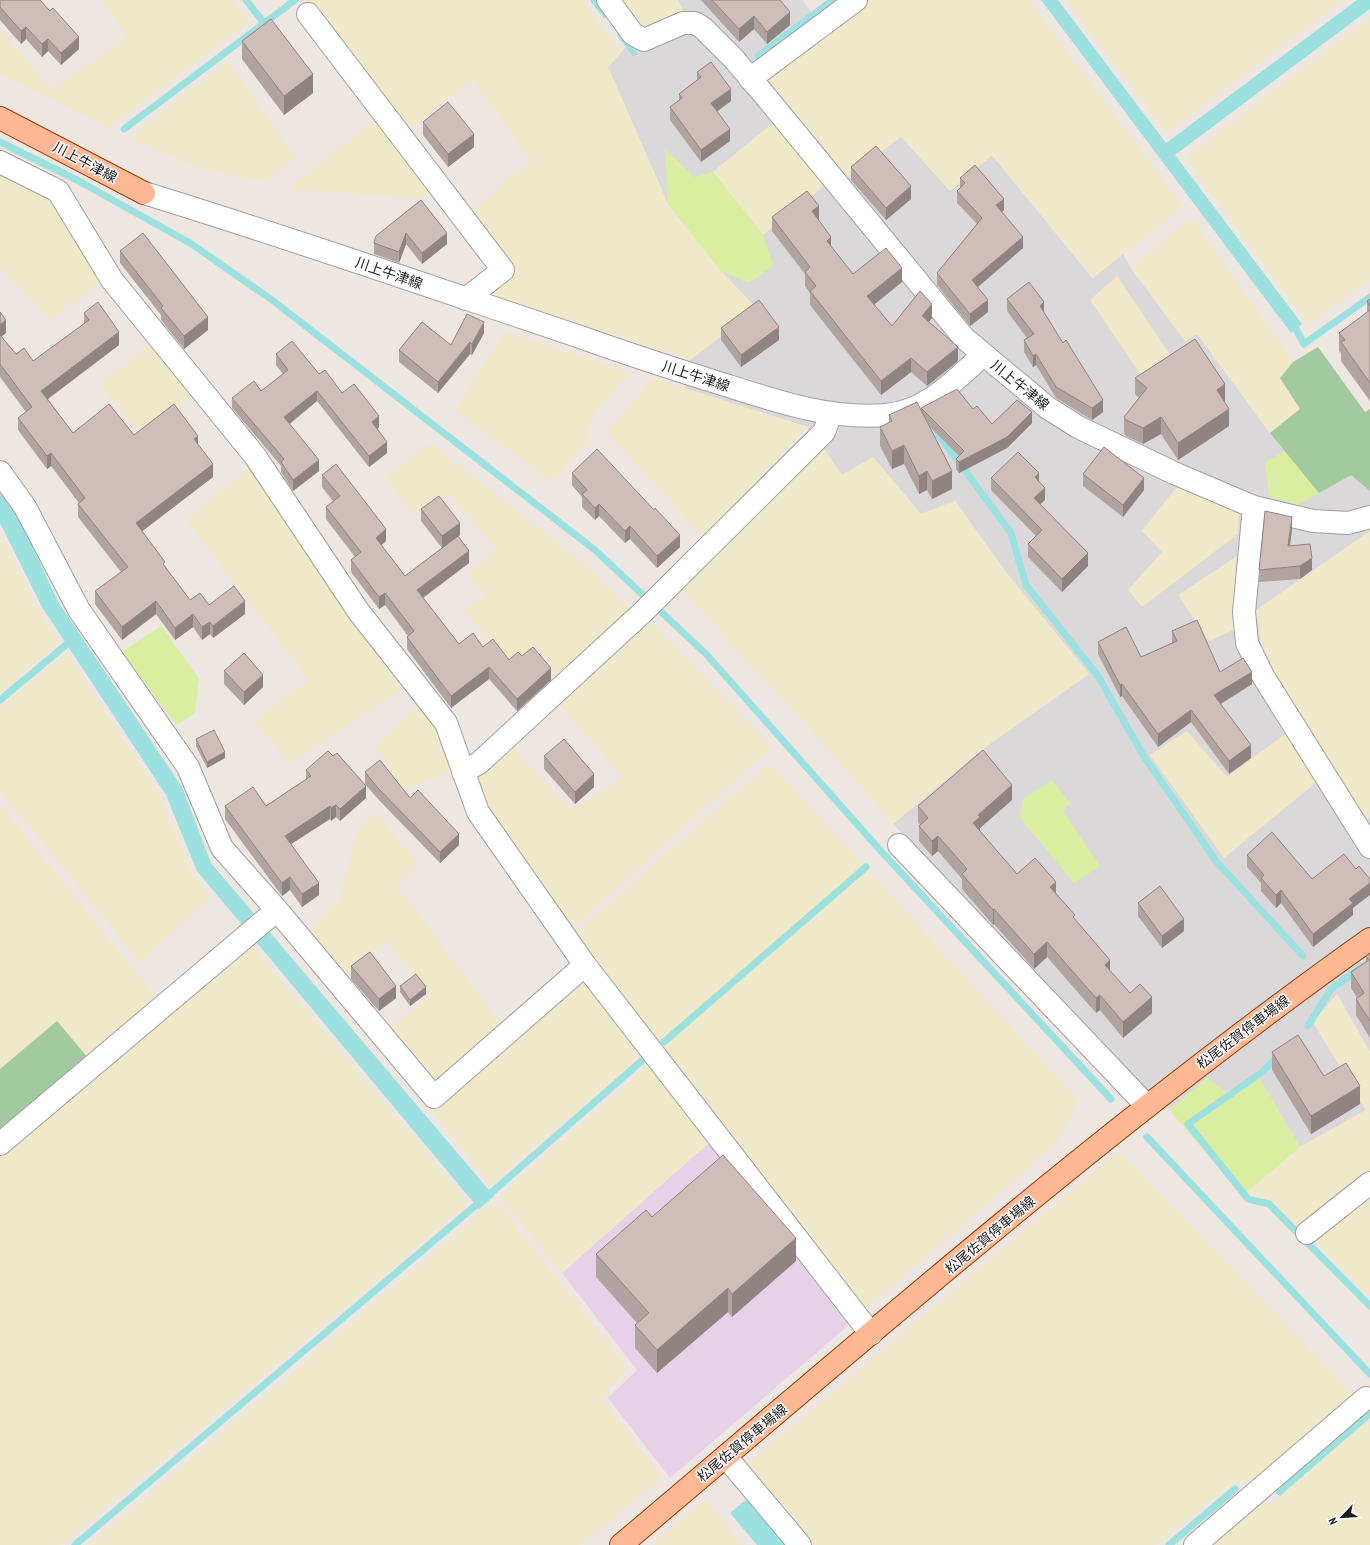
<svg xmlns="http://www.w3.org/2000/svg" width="1370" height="1545" viewBox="0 0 1370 1545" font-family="'PT Sans Narrow','Noto Sans JP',sans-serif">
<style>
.residential{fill:#dad8d9}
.industrial{fill:#e7d1e8}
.farmland{fill:#efe9c9}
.grass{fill:#d9eea0}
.cemetery{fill:#a3c99f}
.water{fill:#9ce1e0}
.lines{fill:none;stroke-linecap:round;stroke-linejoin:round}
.stream{stroke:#9ce1e0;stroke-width:7}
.minor-casing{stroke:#a0a0a0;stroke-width:24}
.major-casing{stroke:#933f00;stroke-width:24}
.minor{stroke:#fff;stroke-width:22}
.major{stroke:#ffb794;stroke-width:22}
.wall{fill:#b1a39f}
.shaded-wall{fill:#908482}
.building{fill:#cebdb9;stroke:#908482}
.labels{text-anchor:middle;stroke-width:3;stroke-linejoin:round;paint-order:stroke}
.street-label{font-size:14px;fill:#1c1c1c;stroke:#fff}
</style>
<rect width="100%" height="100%" fill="#eee6e0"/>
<path class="residential" d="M678,0H802L825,31L844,180L901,136L950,191L992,155L1092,278L1123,254L1131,268L1185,341L1197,333L1270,433L1285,451L1351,475L1370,491V531L1256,611L1367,819L1370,817V1052L1337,994L1313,1022L1366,1110L1300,1147L1258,1076L1226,1092L1207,1078L1169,1110L1135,1080L893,824L984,748L1089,674L1005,571L955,501L921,514L873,457L842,475L807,427L685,388L690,360L757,309L721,271L668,204L608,67L641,30L683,11Z"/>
<path class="industrial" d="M712,1140L849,1325L670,1478L608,1398L637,1370L562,1273Z"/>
<path class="farmland" d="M101,0H233L249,22L109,127L0,74V29L51,90L128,37Z
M305,0H582L621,52L608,67L668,204L721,271L757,309L690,360L487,296L515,270L473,211L531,160L473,80L407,130Z
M618,0H678L683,11L641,30Z
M866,0H1029L1183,206L1093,278L992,155L950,191L901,137L844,180L760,79Z
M1066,0H1343L1166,133Z
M1370,18V279L1308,324L1185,158Z
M227,61L296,157L264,182L197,167L130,138Z
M375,120L431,191L420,199L288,189Z
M773,123L824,186L763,235L713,172Z
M0,166L54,193L105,279L50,320L0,267Z
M1192,218L1293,362L1280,378L1300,409L1270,433L1197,334L1185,341L1131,268Z
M1117,276L1173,359L1143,378L1090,300Z
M505,332L630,372L589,421V441L551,481L455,410Z
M154,342L195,394L138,431L100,384Z
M652,378L808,427L702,536L607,432Z
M430,443L578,560L633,612L562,678L535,644L510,663L463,609L486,596L468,573L497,549L449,494L415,518L386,477Z
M823,447L842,475L873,457L921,514L955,501L1005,571L1089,674L984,748L893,824L798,715L679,587Z
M249,467L341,602L407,685L290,763L254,721L309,680L187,521Z
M1178,485L1239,511L1238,534L1142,607L1128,590L1162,552L1142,531Z
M1370,531V817L1367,819L1263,659L1256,610Z
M0,534L38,611L59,642L0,692Z
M1237,556L1236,629L1209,641L1178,595Z
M647,619L771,747L570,930L493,821L477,779L512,747L572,811L623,777L558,703Z
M66,653L161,798L192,874L210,897L140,962L0,790V709Z
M420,703L441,733L452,770L404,790L375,747Z
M1187,731L1227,777L1288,732L1318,781L1224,858L1150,755Z
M770,763L1078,1101L1058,1141L864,1310L574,935Z
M0,805L158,1001L89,1059L57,1021L0,1069Z
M376,813L418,863L397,885L503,1027L433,1086L389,1031L430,995L386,941L344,976L309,931L339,901L357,832Z
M251,945L468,1203L61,1545H0V1157Z
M584,975L645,1053L490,1184L430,1109Z
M1337,994L1370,1052V1174L1299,1230L1266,1198L1243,1195L1300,1147L1366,1110L1313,1022Z
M651,1063L712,1140L562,1273L499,1196Z
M1119,1151L1355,1397L1257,1479L1233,1482L1156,1545H815L747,1465Z
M1370,1196V1297L1315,1240Z
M495,1201L628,1369L600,1397L662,1477L581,1545H90Z
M1370,1417V1545H1210L1254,1507L1272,1503Z
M705,1500L743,1545H652Z"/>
<path class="grass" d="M665,149L694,177L713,172L763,235L773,266L749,283L721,271L668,204Z
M1285,451L1319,493L1298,505L1269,496L1265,462Z
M161,626L199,679L195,713L177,725L121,652Z
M1052,780L1070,803L1063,811L1100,866L1074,883L1020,818L1023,799Z
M1258,1076L1300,1147L1243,1195L1169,1110L1207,1078L1226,1092Z"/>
<path class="cemetery" d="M1318,347L1365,412L1370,409V491L1351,475L1319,493L1270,433L1300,409L1280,378L1293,362Z
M57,1021L89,1059L0,1134V1069Z"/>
<path class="water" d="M1041,0H1058L1166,143L1357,0H1370V9L1175,155L1302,324L1291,333Z
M0,493L20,519L57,600L182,787L211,863L494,1196L479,1209L197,871L166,795L42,607L0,523Z
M749,1497L789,1545H757L730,1513Z"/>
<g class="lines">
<path class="stream" d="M246,0L264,23
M594,0L605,14
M621,35L634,52
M758,56L833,0
M124,129L295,0
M0,142L77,180L190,243L272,300L595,550L706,654L880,850L1111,1099
M1296,329L1304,344L1370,297
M935,430L1011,533L1026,585L1098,676L1143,755L1216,861L1303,956
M0,700L67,644
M1308,1026L1331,989L1370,961
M664,1042L866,867
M1278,1056L1262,1072L1188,1124L1248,1199L1269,1204L1370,1306
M1147,1137L1370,1374
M491,1193L645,1058
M1279,1492L1368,1415
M75,1545L476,1205
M1169,1545L1235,1489"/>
<defs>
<path id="minor" d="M608,0L633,34L644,40L683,23H695L703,28L733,58L767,98L964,338L1048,408L1078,427L1174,473L1254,507L1313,521L1348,523L1370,517
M308,14L503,270L466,299
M750,79L856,0
M0,162L58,191L112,280L255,456L359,612L446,723L478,812L585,965L871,1334
M144,193C291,238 437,289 583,338C628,354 674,369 719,383C773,400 828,420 886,415C926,412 955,380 983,355
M0,472L25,507L79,610L188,767L222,848L277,910L434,1097L585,965
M1254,507L1244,612L1247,643L1263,676L1370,847
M463,772L479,763L643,612L824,432L831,413
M899,845L1147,1106
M0,1144L277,910
M1307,1233L1370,1183
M726,1457L800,1545
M1195,1545L1366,1398"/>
<path id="major" d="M0,118L144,193
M621,1545C866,1338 1108,1125 1370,939"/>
</defs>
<use href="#minor" class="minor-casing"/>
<use href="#major" class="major-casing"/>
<use href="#minor" class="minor"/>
<use href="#major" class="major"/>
</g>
<path class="wall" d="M0,0L79,49L61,65L48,51L42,57L26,39L21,44L0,20Z
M701,0H780L790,25L767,44L754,29L739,42Z
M242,41L313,93L284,115L242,59Z
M697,72L731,101L717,111L730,141L701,162L670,120V107L679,101V94L697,80Z
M423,122L474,147L448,167L423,135Z
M851,167L911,199L886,220L851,180Z
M960,178L1004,210L1002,212L1023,248L978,287L988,312L970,326L937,285V273L977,224L957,203V191L960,188Z
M421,200L447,244L422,264L406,244L399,263L374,254V243Z
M772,217L819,220H818L831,247L853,274L902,282L874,305L892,326L932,318L929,322L958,361L927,386L911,372L881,395L810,305V293L805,286V274L772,231Z
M120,251L208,330L184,349L161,320V315L120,263Z
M1007,299L1044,313L1103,412L1092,420L1056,398L1036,365L1033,367L1024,352V340L1027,338L1007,311Z
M1370,299V401L1341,361V353L1339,351V333L1367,313V301Z
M0,312L6,333L1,336L16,354L33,361L84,324V313L119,345L48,399L73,433L134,435L198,445L213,477L142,531L165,567L190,600L245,614L213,638L210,634L202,640L193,627L175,640L156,614L122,640L95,604V591L121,572L78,517V504L79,503L51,466L47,469L18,430V418L26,412L0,377Z
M721,328L779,340L741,367L721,340Z
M484,333L472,355L470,354L438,393L399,362V350L451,345Z
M276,354L319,374L342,393L379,427L377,429L387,453L369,467L317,401L290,424L319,471L293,491L281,472V466L232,408V398L261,391L283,374L276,365Z
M1135,378L1225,401H1224L1229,426L1178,460L1161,434L1143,444L1126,436L1124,433V417L1139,398L1135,394Z
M921,408L973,409L992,424L1032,423L1007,448L959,473L956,469V459L959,456L929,426L952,489L932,499L927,490L919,494L904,464L892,469L880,446V427L889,423V415L921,411Z
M572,473L680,547L657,568L630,539L625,543L599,516L595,520L582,507V497L572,485Z
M1083,474L1144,490L1123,517L1083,486Z
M322,475L386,541L381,545L405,576L442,548L421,521V509L460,535L458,536L469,563L423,598L459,644L483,647L509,660L522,656L551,680L517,711L489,679L451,708L407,649V637L408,636L385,605L379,609L351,572V560L355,557L326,519V507L333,501L322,487Z
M991,478L1039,481L1045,500L1040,504L1088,566L1062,592L1028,557V544L1036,536L991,490Z
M1292,529L1290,546L1312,570L1300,579L1259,582V570Z
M1172,631L1220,672L1252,684L1221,704L1251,758L1229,774L1191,722L1158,747L1122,696L1120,697L1098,654V642L1141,657L1172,643Z
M224,671L263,687L244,705L224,684Z
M196,739L225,758L207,768L196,746Z
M544,756L594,787L575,804L544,769Z
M306,770L366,798L340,821L336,817L331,821L330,819L291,844L319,895L302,907L290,890L282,896L225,819V806H266L306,779Z
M365,772L410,798L459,845L440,863L377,798L365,784Z
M1012,800L980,828V832L1017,874L1056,893L1110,971L1130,993L1152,1013L1123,1038L1100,1010L1096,1013L1047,957L1034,969L994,924L993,925L962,889V879L938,851L932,856L919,841V826L920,825L918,822V806Z
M1247,855L1312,879L1353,908V915L1313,947L1281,903L1276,908L1261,891V883L1247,867Z
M1138,903L1184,931L1162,948L1138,916Z
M1370,954V1038L1356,1015V999L1357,998L1351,988V972L1366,962V956Z
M351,966L396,998L379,1011L351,979Z
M400,986L426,994L410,1006L400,992Z
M1272,1052L1324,1076L1360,1104L1311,1134L1272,1070Z
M652,1217L796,1261L732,1317L728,1312L657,1373L635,1348V1325L637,1323L596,1277V1254Z"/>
<path class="shaded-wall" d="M790,12V25L767,44V32Z
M754,16V29L739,42V29Z
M26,27V39L21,44V31Z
M79,37V49L61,65V53Z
M48,39V51L42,57V44Z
M313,74V93L284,115V96Z
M731,89V101L711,116V103Z
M730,129V141L701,162V150Z
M474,134V147L448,167V154Z
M911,186V199L886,220V208Z
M1004,199V210L996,217V205Z
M819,206V220L812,225V211Z
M406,233V244L399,263V252Z
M447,233V244L422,264V253Z
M831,237V251L827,241Z
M1023,237V248L972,292V280Z
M902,268V282L867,310V296Z
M988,300V312L970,326V314Z
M1044,302V314L1040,306Z
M932,304V318L922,330V316Z
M208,317V330L184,349V336Z
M6,320V333L0,338V325Z
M484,322V333L472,355V344Z
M779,327V340L741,367V355Z
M119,332V345L41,404V391Z
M470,342V354L438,393V382Z
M958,347V361L927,386V372Z
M1036,354V365L1033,367V356Z
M911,358V372L881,395V381Z
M1225,384V401L1217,406V390Z
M317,391V401L284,428V417Z
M1103,400V412L1092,420V408Z
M1229,409V426L1178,460V443Z
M1032,412V423L1007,448L959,473V462Z
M379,416V427L372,433V422Z
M1161,417V434L1143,444V428Z
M198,436V449L194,439Z
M387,442V453L369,467V456Z
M904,445V464L892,469V451Z
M51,453V466L47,469V456Z
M319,460V471L293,491V480Z
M213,464V477L136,536V523Z
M927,471V490L919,494V476Z
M952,471V489L932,499V481Z
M1039,473V485L1035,477Z
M1144,478V490L1123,517V505Z
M1045,488V500L1034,510V498Z
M599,504V516L595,520V508Z
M1292,517V529L1288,559V546Z
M460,523V535L442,549V536Z
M630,526V539L625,543V531Z
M386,529V541L376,550V538Z
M680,535V547L657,568V556Z
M469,551V563L417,602V590Z
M1088,553V566L1062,592V579Z
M1312,558V570L1300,579V566Z
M385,593V605L379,609V597Z
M156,601V614L122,640V627Z
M245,601V614L213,638V626Z
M193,614V627L175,640V628Z
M210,622V634L202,640V627Z
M489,667V679L451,708V696Z
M551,668V680L517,711V699Z
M1252,672V684L1214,708V695Z
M263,675V687L244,705V692Z
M1122,684V696L1120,697V685Z
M1191,710V722L1158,747V734Z
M1251,745V758L1229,774V761Z
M225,752V758L207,768V762Z
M594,774V787L575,804V792Z
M1012,785V800L980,828V832L973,823L978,815Z
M366,786V798L340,821V809Z
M336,805V817L331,821V808Z
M330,806V819L285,848V836Z
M459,834V845L440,863V852Z
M938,836V851L932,856V841Z
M290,877V890L282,896V883Z
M1056,882V897L1050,887Z
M319,883V895L302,907V894Z
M1370,883V895L1353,908V915L1313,947V934L1349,899Z
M1281,890V903L1276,908V895Z
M994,909V924L993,925V910Z
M1184,919V931L1162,948V936Z
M1047,942V957L1034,969V954Z
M1110,960V975L1105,965Z
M396,986V998L379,1011V999Z
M426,987V994L410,1006V1000Z
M1100,995V1010L1096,1013V998Z
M1152,997V1013L1123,1038V1022Z
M1360,1086V1104L1311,1134V1116Z
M796,1238V1261L732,1317V1294Z
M728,1288V1312L657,1373V1350Z"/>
<path class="building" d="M0,0H40L50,11L53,8L79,37L61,53L48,39L42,44L26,27L21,31L0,7Z
M712,0H780L790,12L767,32L754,16L739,29Z
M271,19L313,74L284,96L242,41Z
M711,62L731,89L711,103L730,129L701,150L670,107L682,98L679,94L701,77L697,72Z
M448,102L474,134L448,154L423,122Z
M876,146L911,186L886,208L851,167Z
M975,165L1004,199L996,205L1023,237L972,280L988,300L970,314L937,273L982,218L957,191L965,183L960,178Z
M807,191L819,206L812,211L831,237L827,241L853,274L886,248L902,268L867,296L892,326L920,291L932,304L922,316L958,347L927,372L911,358L881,381L810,291L816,286L805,272L810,267L772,217Z
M421,200L447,233L422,253L406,233L399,252L374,243L376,236Z
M143,233L208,317L184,336L161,308L163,306L120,251Z
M1029,282L1044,302L1040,306L1063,343L1066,340L1103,400L1092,408L1056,387L1036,354L1033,356L1024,340L1034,334L1007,299Z
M1370,299V306L1367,301Z
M759,300L779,327L741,355L721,328Z
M98,302L119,332L41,391L73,433L109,404L134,435L174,404L198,436L194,439L213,464L136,523L165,562L163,564L190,600L200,593L209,605L234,586L245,601L213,626L210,622L202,627L193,614L175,628L156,601L122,627L95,591L128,567L78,504L85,498L51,453L47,456L18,418L32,407L0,364V335L16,354L24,348L33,361L89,320L84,313Z
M1370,310V383L1341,342L1345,340L1339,333Z
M0,312L6,320L0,325Z
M467,314L484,322L472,344L470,342L438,382L399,350L422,322L451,345Z
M1195,339L1225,384L1217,390L1229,409L1178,443L1161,417L1143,428L1126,420L1124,417L1147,388L1135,378Z
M292,341L319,374L325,370L342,393L354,384L379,416L372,422L387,442L369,456L317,391L284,417L319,460L293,480L281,462L284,459L232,398L254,381L261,391L288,370L276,354Z
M957,389L973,409L977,406L992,424L1017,400L1032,412L1007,437L959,462L956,459L964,451L921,408Z
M917,402L952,471L932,481L927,471L919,476L904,445L892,451L880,427L892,421L889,415Z
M1104,447L1144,478L1123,505L1083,474Z
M597,449L654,510L655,508L680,535L657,556L630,526L625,531L599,504L595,508L582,494L587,490L572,473Z
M1018,452L1039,473L1035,477L1045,488L1034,498L1088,553L1062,579L1028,544L1042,530L991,478Z
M336,464L386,529L376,538L405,576L458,536L469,551L417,590L459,644L473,633L483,647L493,639L509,660L518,652L522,656L533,647L551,668L517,699L489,667L451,696L407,637L414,631L385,593L379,597L351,560L361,552L326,507L340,496L322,475Z
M439,496L460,523L442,536L421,509Z
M1265,511L1292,517L1288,546L1310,544L1312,558L1300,566L1259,570Z
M1197,620L1220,672L1243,658L1252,672L1214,695L1251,745L1229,761L1191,710L1158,734L1122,684L1120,685L1098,642L1126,627L1141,657L1177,641L1172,631Z
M244,653L263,675L244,692L224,671Z
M214,730L225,752L207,762L196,739Z
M564,739L594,774L575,792L544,756Z
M983,750L1012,785L978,815L980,817L973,823L1017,874L1035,858L1056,882L1050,887L1075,915L1073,917L1110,960L1105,965L1130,993L1140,984L1152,997L1123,1022L1100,995L1096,998L1047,942L1034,954L994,909L993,910L962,874L967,869L938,836L932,841L919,826L928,818L918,806Z
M328,751L333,756L337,753L366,786L340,809L336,805L331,808L330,806L285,836L319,883L302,894L290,877L282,883L225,806L253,787L266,806L311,776L306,770Z
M380,760L410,798L418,790L459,834L440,852L377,787L365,772Z
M1272,832L1312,879L1344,854L1356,869L1359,866L1370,879V883L1349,899L1353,903L1313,934L1281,890L1276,895L1261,878L1264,875L1247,855Z
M1160,886L1184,919L1162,936L1138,903Z
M370,952L396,986L379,999L351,966Z
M1370,954V1021L1356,999L1364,993L1351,972L1369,960L1366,956Z
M416,974L426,987L410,1000L400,986Z
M1298,1035L1324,1076L1346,1063L1360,1086L1311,1116L1272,1052Z
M723,1155L796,1238L732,1294L728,1288L657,1350L635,1325L649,1313L596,1254L646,1210L652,1217Z"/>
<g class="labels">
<g class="street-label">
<text transform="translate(85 162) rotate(28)" y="5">川上牛津線</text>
<text transform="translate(389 273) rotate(19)" y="5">川上牛津線</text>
<text transform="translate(696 376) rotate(18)" y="5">川上牛津線</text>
<text transform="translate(1020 385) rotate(39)" y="5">川上牛津線</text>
<text transform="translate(1243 1032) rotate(-37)" y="5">松尾佐賀停車場線</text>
<text transform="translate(990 1235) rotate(-40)" y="5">松尾佐賀停車場線</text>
<text transform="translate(742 1443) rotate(-40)" y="5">松尾佐賀停車場線</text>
</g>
</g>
<g transform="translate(1342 1517) rotate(245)" stroke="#ffffff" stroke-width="3" paint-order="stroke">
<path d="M0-3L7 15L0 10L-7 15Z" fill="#1c1c1c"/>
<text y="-6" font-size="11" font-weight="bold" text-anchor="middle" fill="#1c1c1c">N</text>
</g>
</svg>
